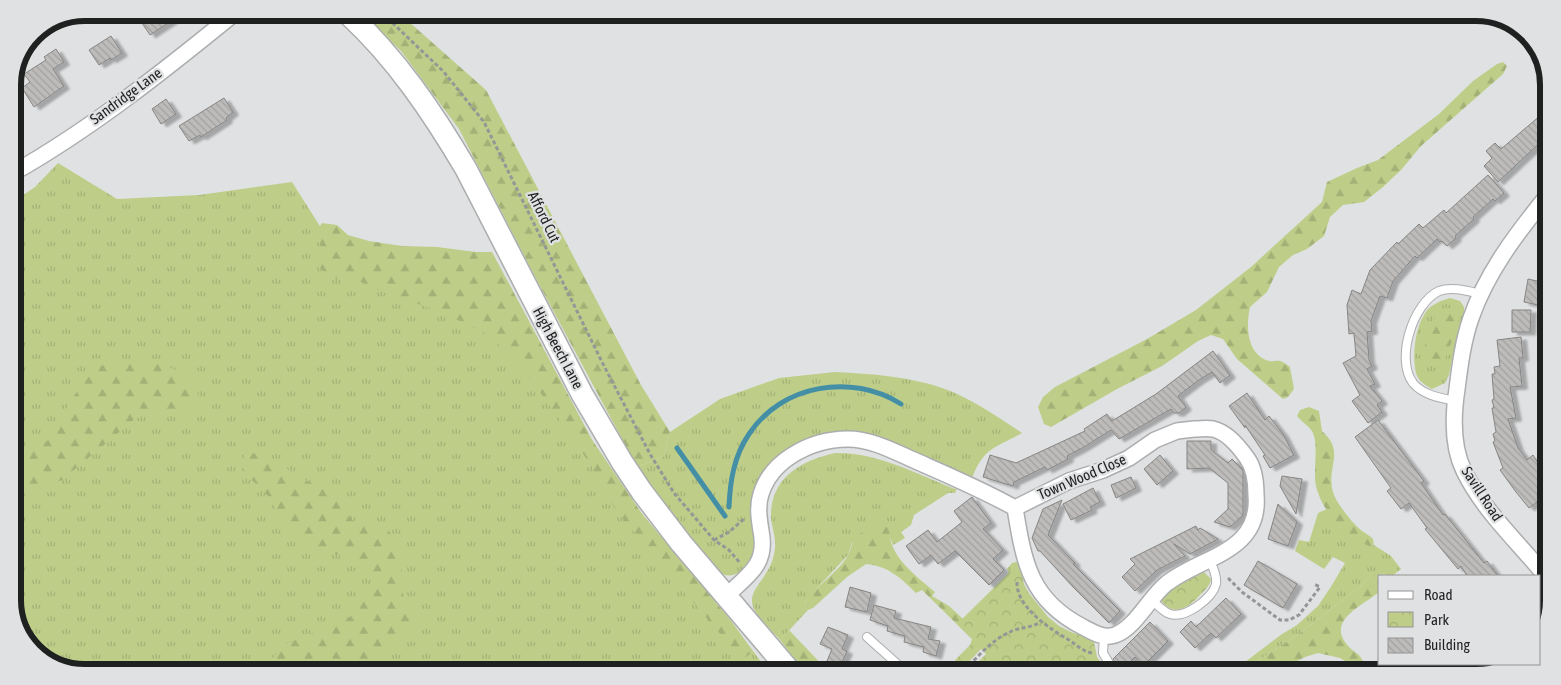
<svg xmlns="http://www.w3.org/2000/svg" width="1561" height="685" viewBox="0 0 1561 685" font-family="'Asap Condensed',sans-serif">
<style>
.grass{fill:url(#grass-tufts)}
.forest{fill:url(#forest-firs)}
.park{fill:url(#park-crowns)}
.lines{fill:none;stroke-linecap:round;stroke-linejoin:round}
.stream{stroke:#448fa6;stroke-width:5}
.building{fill:url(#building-back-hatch);stroke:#868584;filter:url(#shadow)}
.lane-casing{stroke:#acadae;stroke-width:10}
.street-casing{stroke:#acadae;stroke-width:18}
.secondary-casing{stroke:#acadae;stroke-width:24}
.path{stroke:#959696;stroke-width:3;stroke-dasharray:4 2.5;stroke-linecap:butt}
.lane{stroke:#fff;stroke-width:8}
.street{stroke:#fff;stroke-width:15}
.secondary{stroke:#fff;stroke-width:21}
.labels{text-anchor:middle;stroke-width:4.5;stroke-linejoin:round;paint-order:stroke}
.street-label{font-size:15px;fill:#1f2020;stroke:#e0e1e2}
.rim{fill:none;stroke:#1f2020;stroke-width:6}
</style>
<defs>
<pattern id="grass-tufts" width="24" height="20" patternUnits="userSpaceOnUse" patternTransform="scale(1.25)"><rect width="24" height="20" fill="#bece89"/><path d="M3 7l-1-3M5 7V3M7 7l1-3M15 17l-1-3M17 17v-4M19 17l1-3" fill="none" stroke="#a3b176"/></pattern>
<pattern id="forest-firs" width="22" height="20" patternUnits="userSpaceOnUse" patternTransform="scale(1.25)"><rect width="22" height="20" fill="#bece89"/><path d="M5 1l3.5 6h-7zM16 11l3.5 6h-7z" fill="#a3b176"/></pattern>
<pattern id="park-crowns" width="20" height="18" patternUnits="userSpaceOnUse" patternTransform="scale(1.25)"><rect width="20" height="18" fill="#bece89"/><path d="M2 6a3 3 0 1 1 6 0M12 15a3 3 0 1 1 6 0" fill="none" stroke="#a3b176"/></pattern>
<pattern id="building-back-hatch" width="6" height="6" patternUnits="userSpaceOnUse" patternTransform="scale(1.25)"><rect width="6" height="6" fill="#bdbcbb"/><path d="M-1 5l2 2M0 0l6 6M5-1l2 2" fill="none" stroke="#a2a1a0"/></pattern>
<filter id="shadow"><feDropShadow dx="5.5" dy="3" stdDeviation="1" flood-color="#0004"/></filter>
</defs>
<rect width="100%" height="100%" fill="#e0e1e2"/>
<path class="grass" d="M58,163L117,199L199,195L292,182L330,242L507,280L592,440L642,514L731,621L767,670L57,667L25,640L13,605V202L35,187Z
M1450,298L1460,301L1464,307V318L1454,350L1449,375L1445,383L1432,389C1425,385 1418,381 1416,373C1412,356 1415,329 1424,315C1429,305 1440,301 1450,298Z
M835,372C872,374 909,376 945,389C972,399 998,417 1022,433C995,448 984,447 972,478L844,432C802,435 753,459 751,507C751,523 758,538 753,553C749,568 735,581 719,573C715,571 711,566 708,563L637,467L664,456L670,432L720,399L779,378Z
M835,453C877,452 917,474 955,489L958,486L955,493H948L914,515L911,525L901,532L905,538L893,545L888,532L889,525L852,543L848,555L805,601L808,610L780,640C772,631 761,621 755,611C746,595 759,586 766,573C771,566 774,557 775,548C776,537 772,528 771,518C770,478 800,461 835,453Z
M1327,509L1340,527L1371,546L1374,545L1391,556L1401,569L1392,576H1385V574L1372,572L1365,583L1300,633L1242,672H1232L1282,634L1297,625L1318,606L1332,585L1345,563L1333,557L1324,569L1295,551L1299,540L1309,542L1318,513Z
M1472,664H1490L1480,671L1470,672L1475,669Z"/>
<path class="forest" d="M362,14H400L486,90L641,385L670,432L664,456L637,467L533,273L459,129L401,51Z
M1503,62L1507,66L1503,74L1421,146L1401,170L1383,187L1364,202L1343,205L1330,217L1324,236L1307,249L1293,255L1279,267L1267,292L1250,307C1246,325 1246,354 1269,361C1272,362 1277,360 1280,361C1284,362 1287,365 1290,367L1294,389L1288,397L1283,399L1237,359L1223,339L1211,335L1198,341L1162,366L1117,389L1051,427L1044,424L1038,407L1043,397L1055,387L1147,339L1196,310L1251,267L1322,202L1327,182L1357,168L1378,160L1439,114L1473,81L1497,64Z
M322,223L337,225L348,235L369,241L402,246L437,247L476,252H492L592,440L642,514L731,621L753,652L746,657L738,653L726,641L616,511L597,474L558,417L526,373L489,335L439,311L382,292L357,280L332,278L320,268L322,251L316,232Z
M1444,308H1454L1460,315L1456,330L1444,362L1437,367L1427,365L1421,359L1432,321Z
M127,359L155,362L188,375L199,396L187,411L164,409L136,418L62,480L13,498V465L17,464L52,437L70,401L96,367Z
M1309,407L1319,411L1322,431C1347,453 1324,468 1334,495C1338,505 1353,524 1362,531C1365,533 1369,535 1372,538C1374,540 1373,542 1374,545L1371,546C1348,541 1321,510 1316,486C1313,471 1318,450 1314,436C1312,427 1302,423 1297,416L1300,410Z
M261,453L281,463L294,475L334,493L355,524H370L389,531L402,553V582L404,603L420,619L411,634L386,652L378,668H351L342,660L322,656L290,665L285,668H269L268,663L286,644L352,616L375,587L365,560L346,557L326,551L297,531L279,516L268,496L242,470L244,454Z
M890,525C885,554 916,576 935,592L932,596L949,606L975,630V636L971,638L922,590L916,593C901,578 888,566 866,564L847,577L813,608L808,610L805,601C816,587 841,569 848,555C852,548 852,539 859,534C868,529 880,527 890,525Z
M1378,570L1385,576H1380V591C1368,603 1328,618 1345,642C1349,648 1354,651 1359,655C1363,660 1366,667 1369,672H1353L1345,661L1340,658L1318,653L1305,657L1292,664L1282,672H1242L1300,633L1365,583L1372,572Z
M789,630L827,670H803L780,640Z"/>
<path class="park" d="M1016,562L1020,563L1024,584L1028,592L1048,617L1059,626L1071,632L1091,639L1094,642L1097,657L1104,667L1100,671H999L992,664L986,671L970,670L986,654L981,649L963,668L955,660L970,645L972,639L957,624L1009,573L1007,569L1012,563Z
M1204,572L1211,579C1210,586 1205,590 1200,595C1189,608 1172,618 1160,599L1170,589Z"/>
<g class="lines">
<path class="stream" d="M677,448L725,516
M729,507C730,481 734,456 749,434C782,384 852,373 901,404"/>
</g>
<path class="building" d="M150,13H183L150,35L140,20Z
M111,36L122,53L111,60L110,58L99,65L89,50Z
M56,49L64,62L53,69L64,86L34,107L22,88L30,82L24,74L46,60L44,57Z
M224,98L233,112L226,118L227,120L201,137L200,135L189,141L179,126Z
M166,99L176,114L161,124L152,109Z
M1548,109V135L1498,182L1484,166L1492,158L1486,151L1495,143L1501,149Z
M1488,175L1504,193L1495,201L1493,199L1473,217L1474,219L1455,236L1456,238L1447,246L1442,241L1440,242L1437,239L1417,258L1415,256L1393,281L1387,298L1380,296L1371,321L1372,331L1367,332L1369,360L1372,366L1367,369L1375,384L1370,386L1382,401L1377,405L1382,412L1368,423L1352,401L1360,395L1343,363L1356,356L1354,333L1349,334L1347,305L1352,290L1361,294L1370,270L1397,242L1398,244L1419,224L1423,228L1444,210L1446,213Z
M1528,279L1546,283L1543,306L1524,302Z
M1512,310H1531L1530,332H1512Z
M1521,337L1523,358H1519L1522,386L1510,387L1516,418L1508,419L1518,448L1527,460L1533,455L1544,472V511L1537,502L1529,508L1516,492L1500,470L1503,468L1493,442L1495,441L1493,434L1496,432L1492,408H1494L1492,400L1494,399L1492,374H1495L1494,367L1500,366L1497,340Z
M1213,351L1230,375L1220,383L1212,372L1199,380L1178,396L1186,407L1179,413H1174L1171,409L1119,439L1111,430L1084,447L1067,456L1068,459L1047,470L1045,467L1014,482L1013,486L983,477L990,455L1016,463L1085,431L1084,429L1107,414L1112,421L1156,394Z
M1247,393L1265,420L1269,416L1283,434L1294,455L1270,468L1263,456L1265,455L1245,425V428L1229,406Z
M1378,420L1424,481L1421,483L1443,515L1445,514L1484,563L1487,561L1498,576H1467L1461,566L1458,569L1425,529L1427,528L1409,503L1401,509L1387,491L1391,488L1355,437Z
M1187,441H1211V450L1228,463L1232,459L1243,470V515L1230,527L1214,522L1228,509V483L1209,468L1187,469Z
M1160,455L1173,471L1157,485L1144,469Z
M1282,476L1302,479L1296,514L1280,486Z
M1131,477L1136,488L1116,498L1111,485Z
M1093,488L1100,502L1090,507L1092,510L1071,520L1063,504Z
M972,497L991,523L983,529L1003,550L993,559L1004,570L989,585L955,551L938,564L931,555L919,564L906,546L928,530L937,542L962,522L954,511Z
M1062,500L1048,535L1075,563L1073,564L1120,611L1109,623L1073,587L1040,551H1038L1032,538L1043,509Z
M1278,504L1297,522L1288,546L1268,539Z
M1196,526L1198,530L1200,528L1218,539L1190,554L1174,544L1185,556L1157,570L1135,591L1122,577L1135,564L1130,559Z
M1258,561L1297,584L1283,608L1244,585Z
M850,587L871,593L867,612L845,607Z
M1226,598L1241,614L1216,638L1211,633L1195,648L1180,632L1191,621L1196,627Z
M874,605L896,611L894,618L931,627L928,639L940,641L936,656L923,652L924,647L904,642L905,636L887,631L888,626L870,620Z
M1150,622L1168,641L1143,666L1135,657L1121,671H1101L1105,667L1109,669L1112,668L1115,663L1113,659Z
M828,627L848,635L842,649L847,651L840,667L827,661L832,649L820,644Z"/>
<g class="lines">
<defs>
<path id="lane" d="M1455,401C1440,398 1423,395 1413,383C1395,359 1413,303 1439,291C1452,286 1468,291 1481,294
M1151,600C1157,604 1163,612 1170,614C1185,619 1213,598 1216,584C1217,576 1213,567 1210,561
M1104,636L1103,653L1109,663
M867,637L904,670"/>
<path id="street" d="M13,173C91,129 165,70 235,13
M1194,429C1201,429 1207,428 1213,429C1227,432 1240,448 1247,458C1255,469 1256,483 1256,495C1261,553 1201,556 1166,584C1149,598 1135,628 1115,635C1104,639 1092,632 1083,627C1030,600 1024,563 1015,508L1069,481L1103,470L1129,458L1155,440L1177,431Z
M1543,573C1516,540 1483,510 1464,471C1452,447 1453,415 1457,389C1460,365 1463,341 1471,318C1487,272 1517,233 1547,196
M726,596C747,576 768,565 761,531C759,518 757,506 761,494C766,478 777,465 791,456C808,445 827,439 848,439C872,439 895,452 916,461C950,476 983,490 1015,508
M1443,664L1446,672"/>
<path id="secondary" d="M348,14C396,58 433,113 466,169L582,394L622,462L642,492L681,543L789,670"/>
</defs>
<use href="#lane" class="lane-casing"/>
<use href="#street" class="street-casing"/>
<use href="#secondary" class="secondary-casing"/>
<path class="path" d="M383,14L443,71L484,122L602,362L650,454L674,493L714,540L729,550L740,563
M714,540L729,532L744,519
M1228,578L1242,592L1280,620H1289L1299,615L1320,587L1314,584
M1017,582C1016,607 1050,629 1069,640C1077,645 1082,651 1092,653
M965,670C978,656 992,640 1010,632C1019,627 1033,628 1040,622
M1094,671L1095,661"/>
<use href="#lane" class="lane"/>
<use href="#street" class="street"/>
<use href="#secondary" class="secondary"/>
</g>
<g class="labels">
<g class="street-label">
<text transform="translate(126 96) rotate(-36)" y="5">Sandridge Lane</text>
<text transform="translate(544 217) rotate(64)" y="5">Afford Cut</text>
<text transform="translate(558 348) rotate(62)" y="5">High Beech Lane</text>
<text transform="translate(1082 477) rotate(-23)" y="5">Town Wood Close</text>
<text transform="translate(1482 494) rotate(57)" y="5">Savill Road</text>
</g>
</g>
<path d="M0 0H1561V685H0ZM85 21H1476A64 64 0 0 1 1540 85V600A64 64 0 0 1 1476 664H85A64 64 0 0 1 21 600V85A64 64 0 0 1 85 21Z" fill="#e0e1e2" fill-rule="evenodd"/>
<path class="rim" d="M85 21H1476A64 64 0 0 1 1540 85V600A64 64 0 0 1 1476 664H85A64 64 0 0 1 21 600V85A64 64 0 0 1 85 21Z"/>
<rect x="1378" y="575" width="162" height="90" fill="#e0e1e2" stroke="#939494"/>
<rect x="1388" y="591" width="25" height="8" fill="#ffffff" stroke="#939494"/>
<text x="1424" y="600" font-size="15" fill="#1f2020">Road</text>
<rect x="1388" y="612" width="25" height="15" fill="url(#park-crowns)" stroke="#939494"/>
<text x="1424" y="625" font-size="15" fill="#1f2020">Park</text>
<rect x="1388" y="638" width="25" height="15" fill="url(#building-back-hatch)" stroke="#939494"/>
<text x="1424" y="650" font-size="15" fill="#1f2020">Building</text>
</svg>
